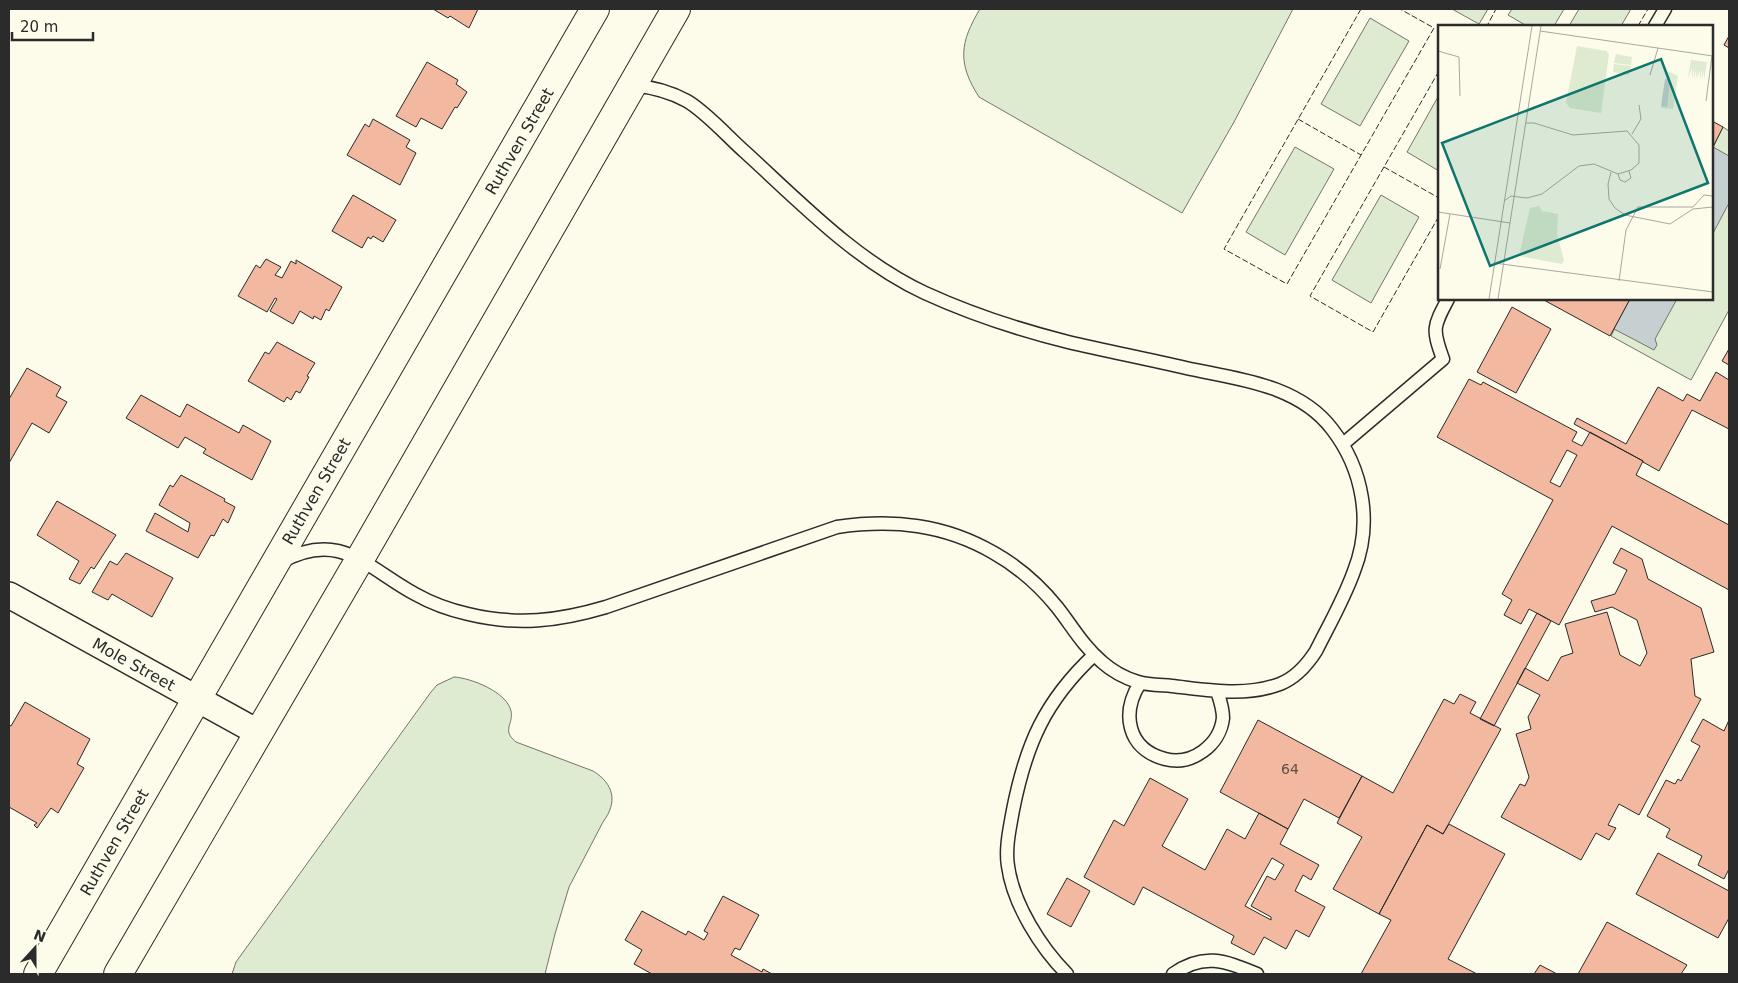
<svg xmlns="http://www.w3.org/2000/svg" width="1738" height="983" viewBox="0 0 1738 983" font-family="'DejaVu Sans',sans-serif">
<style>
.green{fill:#deebd1;stroke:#74746e}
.water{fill:#c7d0d0;stroke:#74746e}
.building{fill:#f2b8a0;stroke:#2b2b2b;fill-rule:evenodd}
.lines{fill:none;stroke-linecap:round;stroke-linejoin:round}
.service-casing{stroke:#2b2b2b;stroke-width:15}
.minor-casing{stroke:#2b2b2b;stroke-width:28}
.trunk-casing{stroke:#2b2b2b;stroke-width:30}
.service{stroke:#fdfbea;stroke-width:12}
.minor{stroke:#fdfbea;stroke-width:25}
.trunk{stroke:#fdfbea;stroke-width:28}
.fence{stroke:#2b2b2b;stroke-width:1;stroke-dasharray:6 2.5;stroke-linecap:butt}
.labels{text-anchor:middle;stroke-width:4;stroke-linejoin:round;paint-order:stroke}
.number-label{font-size:14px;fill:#5d4e48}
.street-label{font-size:16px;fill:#2b2b2b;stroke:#fdfbea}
.inset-road{fill:none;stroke:#a9a89e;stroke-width:1}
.view{fill:#0f766e;fill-opacity:0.15;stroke:#0f766e;stroke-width:2.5}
.inset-edge{fill:none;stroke:#2b2b2b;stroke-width:2.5}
</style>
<rect width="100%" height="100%" fill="#fdfbea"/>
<path class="green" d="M980,9H1293L1234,122L1182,213L979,97C957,63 960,42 980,9Z
M1452,9H1488L1479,24Z
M1512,9H1564L1554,26H1527L1508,15Z
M1579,9H1631L1621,26H1569Z
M1370,18L1409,41L1360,126L1321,104Z
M1439,95V171L1407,152Z
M1723,127L1729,131V310L1691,380L1611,336L1630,299H1712V149Z
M1295,147L1334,169L1285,255L1246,232Z
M1381,195L1419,217L1371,303L1332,280Z
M454,677C471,678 507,692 511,711C514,724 501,730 516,742L593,771C614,784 618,802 603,822L569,887L555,934L545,974H232L236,962L431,692L437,685Z"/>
<path class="water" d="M1713,147L1729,156V203L1712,235Z
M1630,299H1677L1655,339L1657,345L1654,350L1614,329Z"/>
<path class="building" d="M433,9H478L469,28L450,16L448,18Z
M1729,36V48L1724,45Z
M427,62L458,80L456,84L467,92L457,108L455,107L442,129L421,118L416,127L396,116Z
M373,119L410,140L406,147L416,153L400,185L347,155L365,124L369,127Z
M1712,121L1723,127L1712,149Z
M353,195L396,220L383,242L373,236L371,239L368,237L362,248L332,231Z
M266,259L281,267L275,275L282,278L291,261L296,264V260L342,287L329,311L326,309L321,320L314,316L313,319L300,311L293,324L270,311L277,299L275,298L267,312L238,296L256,265L260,268Z
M1542,299H1630L1610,336Z
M1512,307L1551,329L1516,393L1477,372Z
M277,342L315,363L307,376L309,377L300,393L296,391L291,400L287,397L284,402L248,381L265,352L269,354Z
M1729,349V365L1722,361Z
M27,368L61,387L56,396L67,402L49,433L32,423L9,463V399Z
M1716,372L1729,380V429L1692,410L1659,471L1643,462V461L1574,424L1577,418L1626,444L1658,387L1683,401L1687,394L1700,401Z
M1469,379L1481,385L1483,382L1577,432L1572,441L1582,446L1590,432L1643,461L1636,475L1729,525V590L1612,526L1559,625L1529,609L1521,624L1504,615L1512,600L1502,594L1553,500L1437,437ZM1567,450L1577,455L1560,487L1550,482Z
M141,395L180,417L187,404L239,433L243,425L271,441L252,480L203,453L206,449L185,437L178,448L126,418Z
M181,475L225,499L224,501L235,507L228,523L223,519L214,536L211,535L198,558L146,531L155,513L188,532L190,523L159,505L170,485L173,487Z
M57,501L116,535L94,569L91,567L80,584L69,579L79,561L37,535Z
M1621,548L1642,559L1648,579L1701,608L1714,652L1691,659L1695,696L1701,699L1639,815L1619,804L1608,825L1616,828L1609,840L1596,833L1581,860L1501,817L1520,784L1525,786L1529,777L1516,734L1531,729L1528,717L1540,695L1517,683L1525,668L1548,681L1561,657L1573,653L1565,624L1607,612L1620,655L1640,666L1647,653L1637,620L1612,607L1595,612L1591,601L1615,594L1627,570L1613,563Z
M126,553L173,578L152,617L112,594L108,600L92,592L110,561L117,565Z
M1537,613L1551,621L1494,726L1480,719Z
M1460,694L1476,702L1470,713L1501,729L1443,834L1427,825L1379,914L1333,889L1362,837L1337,823L1362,776L1393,793L1444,699L1454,704Z
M25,702L90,739L77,764L84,768L58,813L51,808L37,828L34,825L37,823L9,807V725L11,726Z
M1703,719L1724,731L1729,720V869L1724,879L1698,865L1702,856L1666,837L1670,829L1647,816L1666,780L1675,784L1678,779L1681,781L1700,746L1691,741Z
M1258,720L1362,776L1339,818L1304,799L1288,829L1220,792Z
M1150,778L1188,799L1162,846L1205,870L1227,829L1245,839L1259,813L1288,829L1280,844L1319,865L1311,880L1303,875L1295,891L1325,907L1309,937L1296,930L1286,949L1264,937L1254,955L1231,943L1234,936L1143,887L1134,905L1084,877L1114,820L1124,826ZM1272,858L1284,865L1275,880L1267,876L1251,906L1271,917V920L1245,906Z
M1449,824L1505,854L1448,959L1477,974H1361L1391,920L1379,914L1427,825L1443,834Z
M1658,853L1729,891V918L1718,938L1636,894Z
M1067,878L1090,891L1071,927L1047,914Z
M723,896L759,915L740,950L735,948L731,955L762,972L763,969L772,974H652L634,964L642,950L625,940L642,911L686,935L688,931L704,940L708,933L704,931Z
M1607,922L1687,965L1681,974H1578Z
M1540,965L1557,974H1534Z"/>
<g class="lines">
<defs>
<path id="service" d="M1655,26L1665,9
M1343,444L1443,359C1432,329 1433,327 1448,299
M281,562C340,529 367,568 415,594C431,603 450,610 468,614C517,626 559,621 606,607L837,527C893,519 944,524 994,553C1017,566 1040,586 1057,607C1072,626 1083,646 1102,662C1112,671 1125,678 1138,682C1148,685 1161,685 1172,686C1208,690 1245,697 1280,684C1295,678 1307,665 1316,651C1329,625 1344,599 1354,571C1373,523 1363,469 1332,429C1298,384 1236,379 1186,368C1147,359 1107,351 1068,342C1020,330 971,314 925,293C856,261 801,203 745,152C728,137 706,112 687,101C669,91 652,87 632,85
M1140,683C1121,713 1127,749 1165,759C1192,766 1220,745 1223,718C1223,708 1220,700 1217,691
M1067,974C1041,948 1013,904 1008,866C1005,848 1010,827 1013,810C1026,744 1045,701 1094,655
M1173,974C1204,952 1225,961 1257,974"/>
<path id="minor" d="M9,595L259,733"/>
<path id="trunk" d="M38,974L595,9
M118,974L360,559L676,9"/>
</defs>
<use href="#service" class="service-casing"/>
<use href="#minor" class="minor-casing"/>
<use href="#trunk" class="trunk-casing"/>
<use href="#service" class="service"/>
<use href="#minor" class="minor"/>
<use href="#trunk" class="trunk"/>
<path class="fence" d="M1361,9L1224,249L1287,284L1434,28L1400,9
M1492,26L1488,24L1496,9
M1638,26L1648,9
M1439,71L1310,296L1373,332L1439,216
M1298,119L1361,155
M1384,167L1439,198"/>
</g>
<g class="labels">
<g class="number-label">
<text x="1290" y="774">64</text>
</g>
<g class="street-label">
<text transform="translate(519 141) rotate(-60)" y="6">Ruthven Street</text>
<text transform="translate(316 491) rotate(-60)" y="6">Ruthven Street</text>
<text transform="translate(134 664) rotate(29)" y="6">Mole Street</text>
<text transform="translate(114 842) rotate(-60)" y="6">Ruthven Street</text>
</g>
</g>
<g transform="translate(1438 25)">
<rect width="275" height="275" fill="#fdfbea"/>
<path d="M139,21L168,26L171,29L163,88L132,83L128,78ZM178,29L194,32L193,40L176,38ZM253,35L269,37L266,55V45L264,55V45L262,55V45L259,54L260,44L258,54V44L256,54V44L254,53V43L250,53ZM176,39L193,41L191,50L175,47ZM230,46L240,51L235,84L223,83ZM101,181L104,186L120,189L119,209L126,235L124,239L81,231L92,183Z" fill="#deebd1"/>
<path d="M227,54L232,55L229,82L223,81Z" fill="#c7d0d0"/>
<path class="inset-road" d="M102,6L275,31M0,26L21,32L22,71M212,50L220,23M268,76L274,31M194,109L203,94L201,80M173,147L170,159L171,174L177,183L187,190L232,199L255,184L275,182M180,149L182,155L187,157L193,153L191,146M66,176L73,171L89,173L104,169L141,141L156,139L180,149L193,145L201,138V120L189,106L135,110L96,98H88M0,187L72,198M56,238L275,267M2,244L12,189M181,256L188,205L200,182H255L266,170L275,171M51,274L94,1M60,274L103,1"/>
<path class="view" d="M223,34L270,158L52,241L4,118Z"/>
<rect width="275" height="275" class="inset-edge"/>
</g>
<rect width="1738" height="983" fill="none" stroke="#2b2b2b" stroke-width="20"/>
<g transform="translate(35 948) rotate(21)" stroke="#fdfbea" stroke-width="4" paint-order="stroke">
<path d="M0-4L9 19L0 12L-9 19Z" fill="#2b2b2b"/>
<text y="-8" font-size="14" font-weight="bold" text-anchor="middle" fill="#2b2b2b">N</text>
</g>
<path d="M12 32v8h81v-8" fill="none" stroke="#2b2b2b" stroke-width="2.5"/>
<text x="20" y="32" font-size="15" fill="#2b2b2b" stroke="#fdfbea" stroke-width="4" paint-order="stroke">20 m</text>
</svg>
